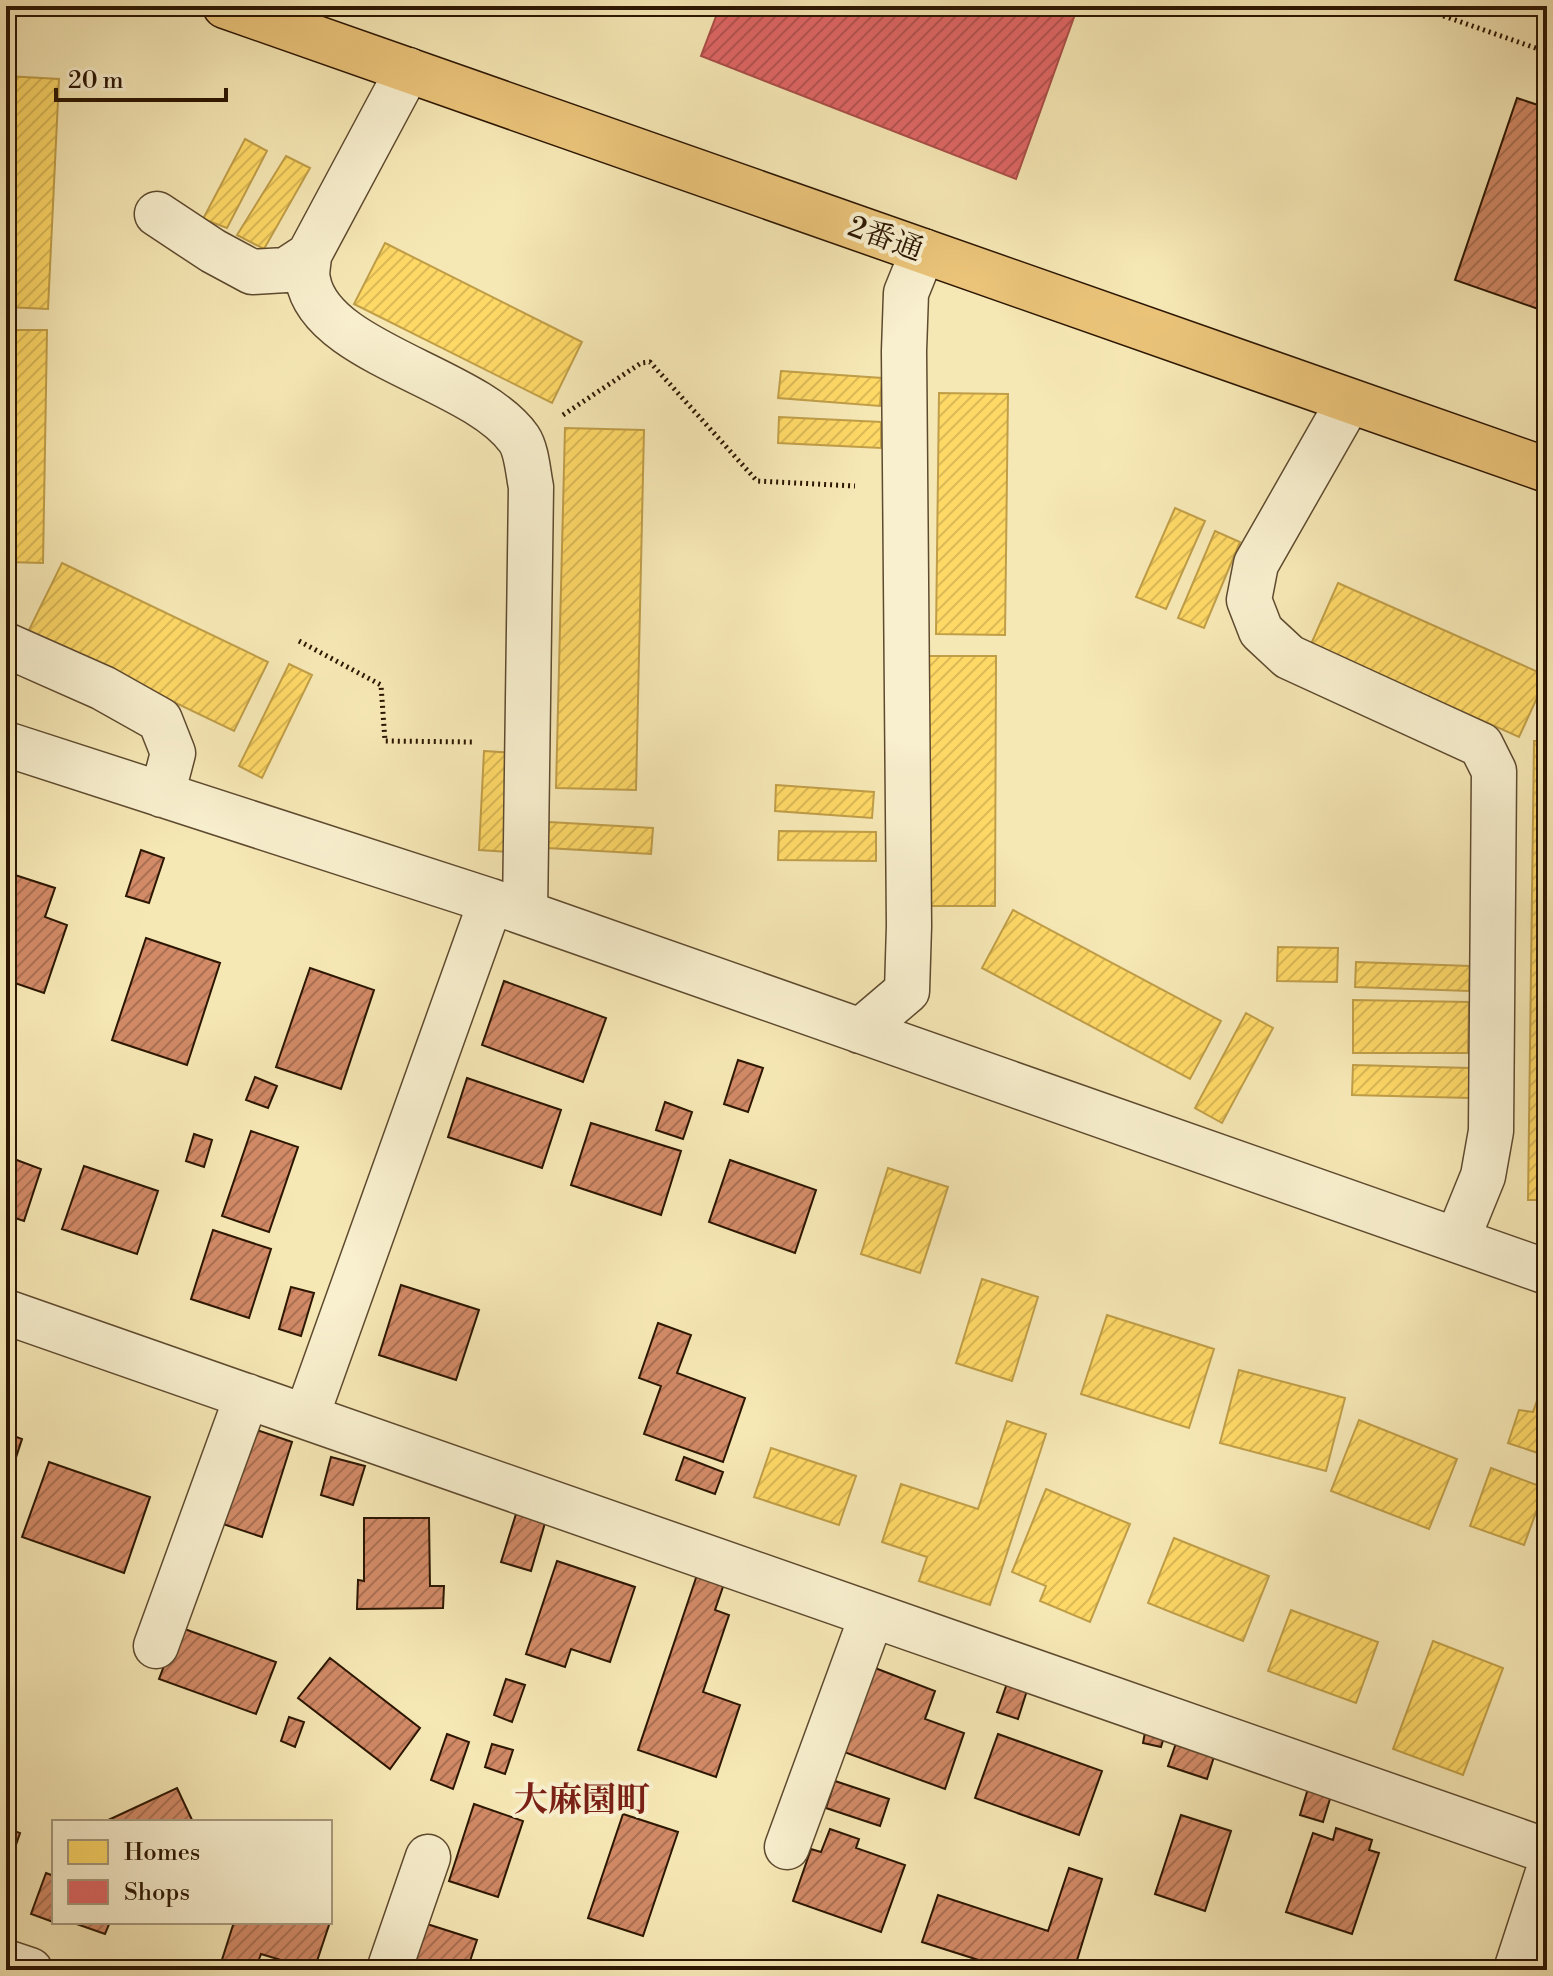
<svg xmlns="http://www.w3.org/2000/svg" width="1553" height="1976" viewBox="0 0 1553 1976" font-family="'Libre Bodoni','Noto Serif JP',serif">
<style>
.homes{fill:url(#homes-hatch);stroke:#c09e48;stroke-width:2}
.shops{fill:url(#shops-hatch);stroke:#aa4e48;stroke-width:2}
.building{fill:url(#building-hatch);stroke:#2c1602;stroke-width:2}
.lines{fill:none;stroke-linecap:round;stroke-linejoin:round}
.minor-casing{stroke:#5e4a2f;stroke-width:47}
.major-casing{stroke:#2c1602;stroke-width:47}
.path{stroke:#2c1602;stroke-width:5;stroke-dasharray:2 4;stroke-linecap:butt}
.minor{stroke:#f9f0cf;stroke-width:44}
.major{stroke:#ebc47a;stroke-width:44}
.labels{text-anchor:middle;stroke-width:8;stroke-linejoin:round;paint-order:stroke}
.street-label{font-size:30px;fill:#2c1602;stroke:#f9f0cf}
.quarter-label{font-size:34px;font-weight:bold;fill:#7a1f14;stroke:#f9f0cf}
</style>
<defs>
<pattern id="homes-hatch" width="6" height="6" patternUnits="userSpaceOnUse" patternTransform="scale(2)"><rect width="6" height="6" fill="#ffd966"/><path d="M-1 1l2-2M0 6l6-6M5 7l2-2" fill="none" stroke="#dbba57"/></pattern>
<pattern id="shops-hatch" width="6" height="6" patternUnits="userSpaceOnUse" patternTransform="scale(2)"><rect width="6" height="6" fill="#e06666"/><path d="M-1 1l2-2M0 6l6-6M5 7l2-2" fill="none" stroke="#b65352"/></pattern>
<pattern id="building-hatch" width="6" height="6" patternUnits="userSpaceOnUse" patternTransform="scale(2)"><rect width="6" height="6" fill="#d28a67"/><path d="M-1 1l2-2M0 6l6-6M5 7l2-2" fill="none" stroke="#ab7053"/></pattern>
</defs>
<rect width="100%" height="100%" fill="#f6e8b5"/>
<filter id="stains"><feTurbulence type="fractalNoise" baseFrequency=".0025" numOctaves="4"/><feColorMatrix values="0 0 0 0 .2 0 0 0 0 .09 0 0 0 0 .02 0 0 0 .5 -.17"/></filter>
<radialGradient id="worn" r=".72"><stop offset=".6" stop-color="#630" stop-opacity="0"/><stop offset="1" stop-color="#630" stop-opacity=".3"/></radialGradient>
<path class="homes" d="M6,76L59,79L48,309L6,307Z
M245,139L267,151L227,228L203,219Z
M286,156L310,168L264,249L237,235Z
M385,243L582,342L552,403L354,304Z
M6,330H47L43,563L6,562Z
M781,371L882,378L880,406L778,398Z
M939,393L1008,394L1005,635L936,634Z
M779,417L881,422V448L778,443Z
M565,428L644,430L636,790L556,788Z
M1175,508L1205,521L1166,609L1136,597Z
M1215,531L1240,542L1204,628L1178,618Z
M62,563L268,662L234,731L28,632Z
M1338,583L1547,676L1519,737L1311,644Z
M928,656H996L995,906H926Z
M289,664L312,675L262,778L239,766Z
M1534,741H1547V1200H1528Z
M484,751L516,753L511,852L479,850Z
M776,785L874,792L872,818L775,811Z
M549,822L653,828L651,854L547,848Z
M779,831L876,832V861L778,860Z
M1013,910L1221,1021L1190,1079L982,968Z
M1278,947L1338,948L1337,982L1277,981Z
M1356,962L1470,966L1469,991L1355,987Z
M1353,1000L1469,1002L1468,1053H1353Z
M1246,1013L1273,1028L1222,1123L1195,1108Z
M1353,1065L1470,1068V1098L1352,1095Z
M888,1168L948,1187L920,1273L861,1254Z
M982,1279L1038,1297L1012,1381L956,1363Z
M1107,1315L1214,1349L1189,1428L1081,1394Z
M1239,1370L1345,1398L1326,1471L1220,1443Z
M1543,1384L1547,1385V1456L1508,1443L1519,1410L1533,1412Z
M1359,1420L1457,1459L1429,1529L1331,1491Z
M1007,1421L1046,1434L990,1605L919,1581L927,1557L882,1542L901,1484L978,1509Z
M771,1448L856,1476L839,1525L754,1497Z
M1491,1468L1545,1488L1524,1545L1470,1526Z
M1046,1489L1130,1524L1090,1622L1040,1601L1046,1586L1012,1572Z
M1174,1538L1269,1576L1243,1641L1148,1603Z
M1291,1610L1378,1642L1356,1703L1268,1671Z
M1433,1641L1503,1668L1463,1775L1393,1749Z"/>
<path class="shops" d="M720,6H1078L1016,179L701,56Z"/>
<path class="building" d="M1517,98L1547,108V312L1455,280Z
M6,796L15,799L6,826Z
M141,850L164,858L149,903L126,896Z
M15,875L55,888L45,917L67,925L44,993L6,980V902Z
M146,938L220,963L187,1065L112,1040Z
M310,968L374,990L341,1089L276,1067Z
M504,981L606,1018L583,1082L482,1045Z
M738,1060L763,1068L748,1112L724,1104Z
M255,1077L277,1086L268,1108L246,1100Z
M467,1078L561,1110L542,1168L448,1137Z
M665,1102L692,1112L683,1139L656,1130Z
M591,1123L681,1151L661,1215L571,1185Z
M251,1131L298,1147L269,1232L222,1216Z
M194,1134L212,1140L204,1167L186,1161Z
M6,1156L41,1169L24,1221L6,1215Z
M730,1160L816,1190L795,1253L709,1222Z
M84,1166L158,1191L137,1254L62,1229Z
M213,1230L271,1249L249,1318L191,1299Z
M401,1285L479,1310L456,1380L379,1355Z
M291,1287L314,1293L301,1336L279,1329Z
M658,1323L691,1335L677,1373L745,1398L723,1462L644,1434L661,1386L639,1378Z
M245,1426L292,1442L262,1537L214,1521Z
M6,1433L22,1439L6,1488Z
M331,1457L365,1466L353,1505L321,1495Z
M684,1457L723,1472L715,1494L676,1480Z
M49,1462L150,1497L124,1573L22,1537Z
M516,1514L545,1523L531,1571L501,1562Z
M364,1518H429L430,1586H444L443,1608L357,1609L358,1580L364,1581Z
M557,1561L635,1587L610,1662L571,1649L565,1667L526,1654Z
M698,1572L725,1581L715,1610L729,1615L703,1692L740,1705L716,1777L638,1750Z
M179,1627L276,1662L256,1714L159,1679Z
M330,1658L420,1728L390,1769L298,1698Z
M875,1668L935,1691L925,1719L964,1733L945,1789L844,1752Z
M1011,1672L1031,1678L1018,1719L997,1712Z
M506,1679L525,1685L512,1722L494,1715Z
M289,1717L304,1722L295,1747L281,1741Z
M1147,1722L1167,1727L1161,1747L1143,1743Z
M1180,1732L1218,1744L1207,1779L1168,1766Z
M447,1734L469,1742L453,1789L431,1780Z
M998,1734L1102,1771L1079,1835L975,1798Z
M492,1744L513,1750L505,1774L485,1767Z
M835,1781L889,1799L880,1826L826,1808Z
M1310,1782L1333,1789L1323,1822L1300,1815Z
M177,1788L193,1822H104Z
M474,1804L523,1821L498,1897L449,1881Z
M623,1814L678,1832L643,1936L588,1918Z
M1181,1815L1231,1831L1205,1911L1155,1894Z
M6,1828L20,1833L6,1874Z
M1336,1828L1372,1840L1369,1850L1379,1853L1352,1934L1286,1912L1313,1833L1333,1840Z
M830,1829L859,1839L856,1848L905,1865L881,1932L793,1901L811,1849L821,1852Z
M1069,1868L1102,1879L1074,1970H1010L922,1942L938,1895L1048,1931Z
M46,1873L54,1876L56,1923L31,1914Z
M71,1922H110L105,1934Z
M234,1922H330L314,1970L261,1954L255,1970H231L220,1966Z
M427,1924L477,1940L467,1970H412Z"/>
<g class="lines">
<defs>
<path id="minor" d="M408,70L309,255C309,262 306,272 308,280C321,354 475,377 519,439C527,451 528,473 531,487L525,913
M157,214L213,251L252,272L286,270L309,255
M1349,401L1256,564L1249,600L1261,631L1289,657L1481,745L1494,771L1491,1131L1483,1176L1457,1240
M6,645L103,688L160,720L173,753L162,795
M6,744L491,901L1547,1272
M860,1031L907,991L909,926L904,351L906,293L923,251
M6,1312L1547,1851
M307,1415L491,901
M156,1646L247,1396
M787,1847L872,1615
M6,1962L30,1970
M389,1970L428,1857
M1516,1970L1547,1875"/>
<path id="major" d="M225,6L1547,470"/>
</defs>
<use href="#minor" class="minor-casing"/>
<use href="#major" class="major-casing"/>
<path class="path" d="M1415,6L1547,52
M563,415L641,363L650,362L757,481L855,486
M299,641L381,685L385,741L474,742"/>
<use href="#minor" class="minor"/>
<use href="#major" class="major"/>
</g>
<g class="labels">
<g class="street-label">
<text transform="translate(886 238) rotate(20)" y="10">2番通</text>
</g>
<g class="quarter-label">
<text x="582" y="1811">大麻園町</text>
</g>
</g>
<rect width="1553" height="1976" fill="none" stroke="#f6e8b5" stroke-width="32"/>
<rect x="8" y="8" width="1537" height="1960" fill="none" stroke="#2c1602" stroke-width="4"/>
<rect x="16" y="16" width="1521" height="1944" fill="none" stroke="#2c1602" stroke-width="2"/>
<rect x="52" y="1820" width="280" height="104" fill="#f9f0cf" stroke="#a7997d" stroke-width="2"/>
<rect x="68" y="1840" width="40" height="24" fill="#ffd966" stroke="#a7997d" stroke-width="2"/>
<text x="124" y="1860" font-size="24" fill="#2c1602">Homes</text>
<rect x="68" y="1880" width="40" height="24" fill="#e06666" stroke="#a7997d" stroke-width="2"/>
<text x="124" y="1900" font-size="24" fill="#2c1602">Shops</text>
<path d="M56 88v12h170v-12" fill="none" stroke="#2c1602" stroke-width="4"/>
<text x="68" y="88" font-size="24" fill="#2c1602" stroke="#f9f0cf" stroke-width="6" paint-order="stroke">20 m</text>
<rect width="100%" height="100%" filter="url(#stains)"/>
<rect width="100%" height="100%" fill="url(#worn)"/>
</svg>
